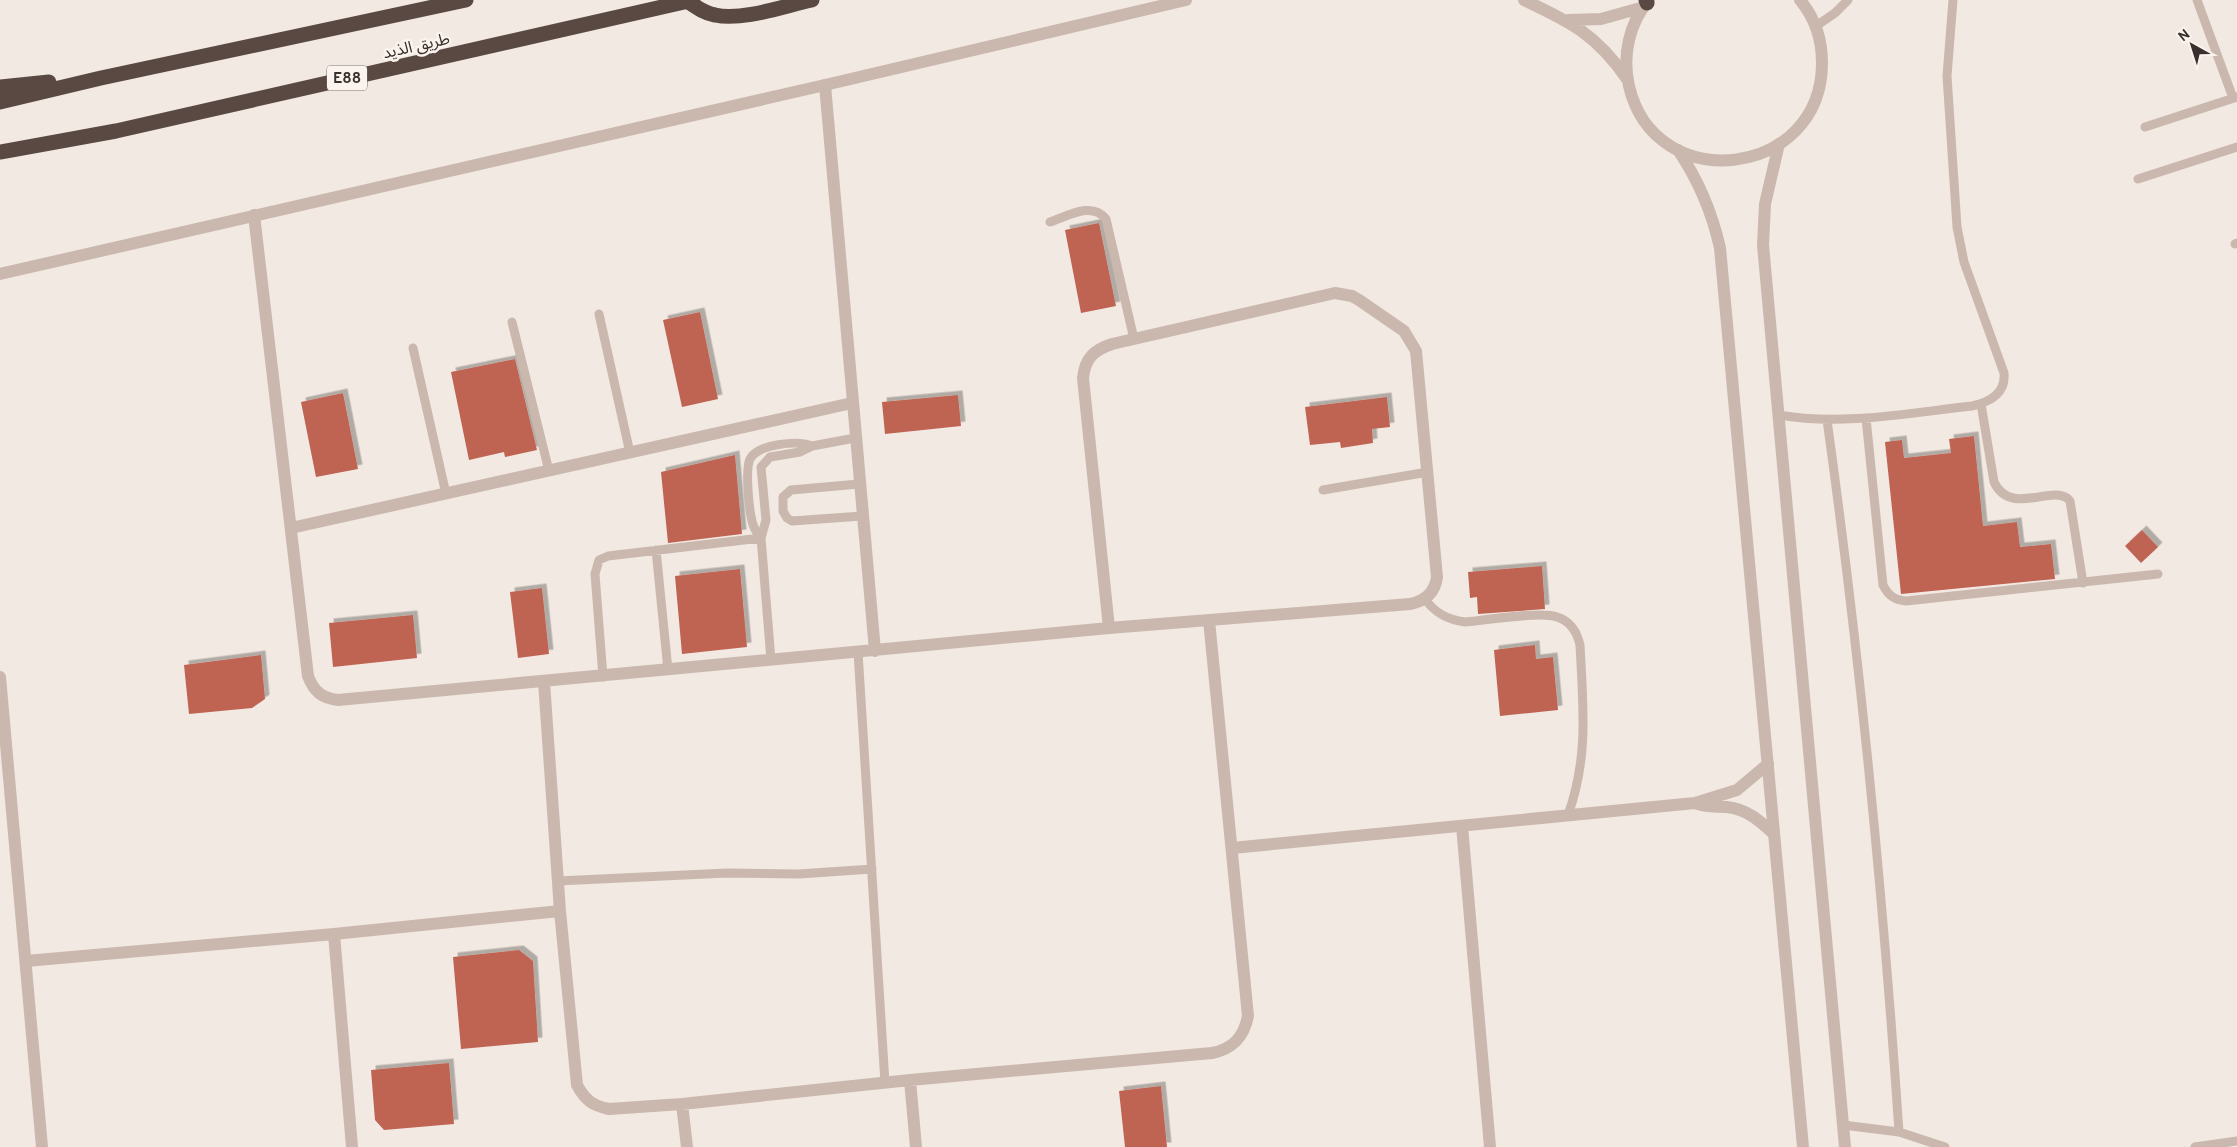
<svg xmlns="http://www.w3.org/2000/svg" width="2237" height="1147" viewBox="0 0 2237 1147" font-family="Overpass,'Noto Sans Arabic',sans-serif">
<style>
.building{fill:#bf6353;filter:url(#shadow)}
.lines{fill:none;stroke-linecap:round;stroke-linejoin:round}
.service{stroke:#cab8ae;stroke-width:9}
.minor{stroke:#cab8ae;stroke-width:12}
.tertiary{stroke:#cab8ae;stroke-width:12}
.motorway{stroke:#5a4843;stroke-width:15}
.labels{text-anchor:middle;stroke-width:5;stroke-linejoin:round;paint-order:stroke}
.shield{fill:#faf3ee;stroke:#736a66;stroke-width:1}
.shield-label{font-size:15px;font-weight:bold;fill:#392f2c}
.street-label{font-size:16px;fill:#392f2c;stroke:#faf3ee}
</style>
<defs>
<filter id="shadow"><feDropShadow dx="4.5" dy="-4.5" stdDeviation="0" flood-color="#0004"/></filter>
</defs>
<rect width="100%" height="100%" fill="#f2e9e2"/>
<path class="building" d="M1099,223L1116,306L1081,313L1065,230Z
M700,312L718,399L682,407L663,320Z
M515,359L537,450L505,457L504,452L469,460L451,372Z
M343,393L358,469L316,477L301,402Z
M958,395L961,426L885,434L882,402Z
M1387,397L1390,427L1372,429L1373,443L1341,448L1340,442L1310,445L1305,407Z
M1974,436L1983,526L2017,522L2020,547L2051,544L2055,579L1901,594L1885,442L1902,440L1904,458L1951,453L1949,439Z
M735,455L742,534L668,543L661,472Z
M2142,530L2158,547L2141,563L2125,546Z
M1542,566L1545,609L1478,614L1477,597L1470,598L1468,572Z
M740,569L747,647L682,654L675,576Z
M542,588L549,654L518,658L510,592Z
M413,615L417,658L333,667L329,623Z
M1535,645L1536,659L1553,657L1558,710L1500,716L1494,650Z
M261,655L265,699L252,708L189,714L184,665Z
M519,950L533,961L538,1042L461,1049L453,957Z
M449,1063L454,1124L384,1130L375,1120L371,1070Z
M1161,1086L1167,1147H1125L1119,1091Z"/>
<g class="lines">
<path class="service" d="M2197,0L2233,98
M1816,26L1835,13L1848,0
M2145,127L2237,97
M2138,179L2237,147
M1050,222C1068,216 1092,201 1106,219L1134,339
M2235,244L2237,243
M599,314L630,453
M512,322L549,471
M413,348L446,494
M1981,404L1994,482C2011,518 2055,482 2070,501L2083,583
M1778,415C1843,426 1908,413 1972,406C1990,402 2006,393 2004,373L1964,262L1957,227L1947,76L1953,0
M1866,418L1883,585C1888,595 1894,600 1906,601L2158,574
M1827,420C1860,657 1883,894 1899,1132
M859,484L791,490L783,497V511L787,518L792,521L862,516
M1323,490L1428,472
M761,538C757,533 753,528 752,521C749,509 745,470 750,459C758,444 797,440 812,446
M656,550L668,670
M1425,599C1435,613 1447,620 1465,622C1485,620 1542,611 1557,617C1570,621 1577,632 1580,645C1583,707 1589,756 1568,815
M858,652L885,1083
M771,660L761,538L766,520L761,467L770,457L800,452L812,446L855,438
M603,677L595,574L599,560L608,556L761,538
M558,881L727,873L799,874L872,869
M1843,1125L1899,1132L1945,1147
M2195,1147L2237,1141"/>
<path class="minor" d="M825,85L875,651
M254,215L308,676C314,692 322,698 338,700L1109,628
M1335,293L1352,296L1359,300L1404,331L1416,351L1437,577C1435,593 1425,601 1410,604L1109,628L1083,378C1085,358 1094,350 1112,344Z
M291,528L852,403
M544,682L560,911L577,1085C585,1100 593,1106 609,1109L682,1104L910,1080L1212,1053C1233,1049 1244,1037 1248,1016L1209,620
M1695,803C1706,808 1716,806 1727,807C1747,809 1760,821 1774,834
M1462,826L1490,1147
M1232,848L1695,803L1737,790L1768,764
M334,934L352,1147
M26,961L334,934L560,911
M910,1080L916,1147
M682,1104L687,1147"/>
<path class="tertiary" d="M1524,0C1571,22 1597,35 1627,79
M1649,0C1629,23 1622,56 1629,86C1655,198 1822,178 1822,63C1822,40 1815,18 1800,0
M1568,20L1601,19L1644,7
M1779,144L1765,204L1763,245L1845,1147
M1678,150C1699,181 1712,212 1720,248L1803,1147
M0,274L825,85L1186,0
M0,677L42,1147"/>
<path class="motorway" d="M1646,0L1647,3
M687,1C696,7 704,13 715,15C743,21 784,6 812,0
M0,87L49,82
M0,102L101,78L466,0
M0,152L116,131L693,0"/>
</g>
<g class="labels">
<rect class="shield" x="327" y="65.5" width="40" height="25" rx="4"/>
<g class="shield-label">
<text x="347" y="83">E88</text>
</g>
<g class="street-label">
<text transform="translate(416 45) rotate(-13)" y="6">طريق الذيد</text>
</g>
</g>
<g transform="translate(2192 45) rotate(321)" stroke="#faf3ee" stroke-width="4" paint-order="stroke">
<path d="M0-4L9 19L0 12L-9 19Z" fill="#392f2c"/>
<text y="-8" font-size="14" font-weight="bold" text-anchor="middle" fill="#392f2c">N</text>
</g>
</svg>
